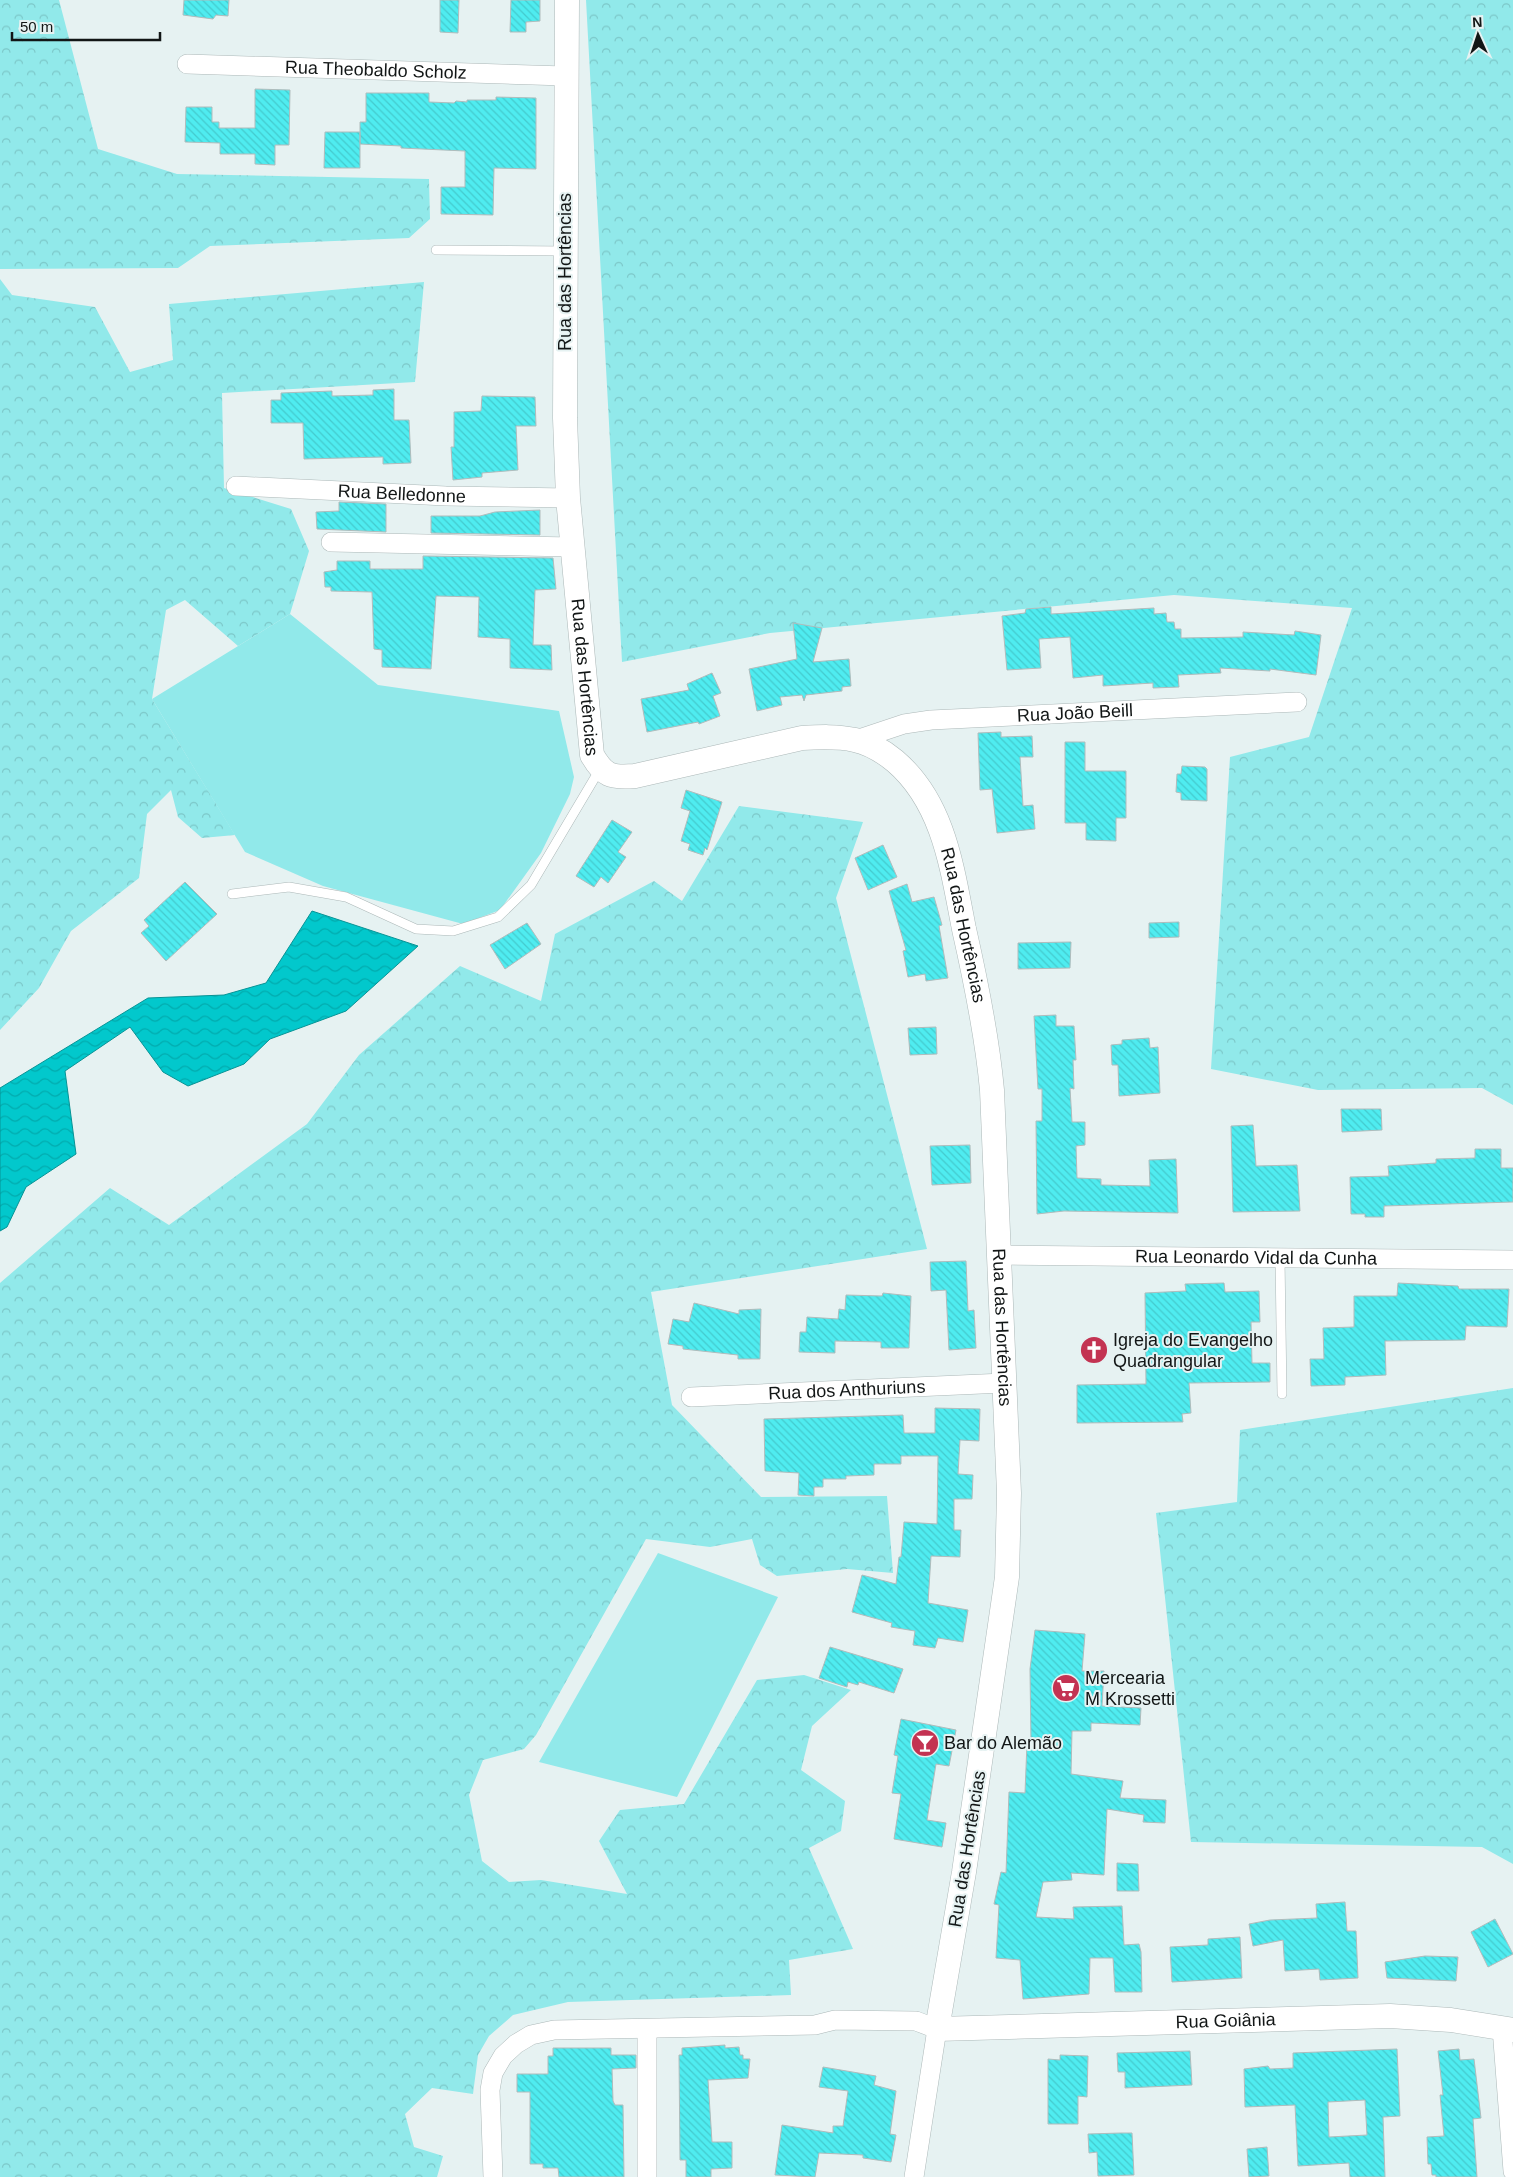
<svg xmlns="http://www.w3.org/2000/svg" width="1513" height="2177" viewBox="0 0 1513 2177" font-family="Helvetica,sans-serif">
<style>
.grass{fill:#91e9ea}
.forest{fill:url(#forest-crowns)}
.water{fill:url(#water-waves);stroke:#079395}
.building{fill:url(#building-back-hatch);stroke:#b0bcbc;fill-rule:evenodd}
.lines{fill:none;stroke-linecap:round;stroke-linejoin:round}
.service-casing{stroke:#acb8b8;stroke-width:10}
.minor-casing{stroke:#acb8b8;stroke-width:20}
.tertiary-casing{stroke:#acb8b8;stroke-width:25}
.service{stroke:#fff;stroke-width:9}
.minor{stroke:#fff;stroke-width:19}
.tertiary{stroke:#fff;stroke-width:24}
.labels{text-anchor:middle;stroke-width:4;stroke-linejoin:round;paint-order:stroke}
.street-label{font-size:18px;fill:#121616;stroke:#e6f2f2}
.poi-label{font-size:18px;fill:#121616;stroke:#e6f2f2;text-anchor:start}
</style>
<defs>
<pattern id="forest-crowns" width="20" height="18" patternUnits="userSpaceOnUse" patternTransform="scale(1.25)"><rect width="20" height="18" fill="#91e9ea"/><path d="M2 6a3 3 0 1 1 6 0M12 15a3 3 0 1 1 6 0" fill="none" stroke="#7cc7c8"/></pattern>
<pattern id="water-waves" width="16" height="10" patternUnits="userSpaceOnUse" patternTransform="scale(1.25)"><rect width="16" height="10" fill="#02c8cc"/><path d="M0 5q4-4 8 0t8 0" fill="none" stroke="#02abae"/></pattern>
<pattern id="building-back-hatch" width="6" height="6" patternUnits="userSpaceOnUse" patternTransform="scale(1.25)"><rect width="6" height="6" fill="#4fecf0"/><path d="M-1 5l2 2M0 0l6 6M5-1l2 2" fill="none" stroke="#44cacd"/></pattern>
</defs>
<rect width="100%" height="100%" fill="#e6f2f2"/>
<path class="grass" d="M290,614L378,685L559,711L574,777L570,794L541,853L500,910L463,924L323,886L245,852L152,699Z
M658,1553L778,1597L677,1797L539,1762Z"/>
<path class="forest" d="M0,0H59L98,149L177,174L429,179L430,219L409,238L210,246L178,268L0,269Z
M586,0H1513V1105L1482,1088L1318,1090L1211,1069L1230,757L1309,737L1352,608L1174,595L770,633L622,662Z
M0,279L12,295L95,307L130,372L173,360L169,304L424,282L415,382L222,393L224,488L291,509L309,551L290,614L238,646L185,600L166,610L152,699L235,835L202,838L178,817L171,790L147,814L139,878L71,931L39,988L0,1030Z
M739,806L863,822L836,898L927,1249L651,1292L672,1405L761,1497L887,1496L893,1573L847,1569L777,1576L760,1565L752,1539L710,1547L646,1539L536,1735L524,1749L483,1760L469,1795L482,1861L509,1882L541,1880L627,1894L599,1841L620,1810L684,1804L757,1680L804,1675L851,1690L812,1726L801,1770L845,1801L841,1831L809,1848L853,1949L789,1960L791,1995L568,2002L513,2015L489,2036L478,2055L473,2094L432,2088L405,2114L414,2147L443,2156L437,2177H0V1283L110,1188L169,1225L307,1124L359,1055L460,966L541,1001L555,934L654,881L682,901Z
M1513,1388V1864L1482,1847L1191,1842L1156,1513L1237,1502L1240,1430Z"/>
<path class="water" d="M312,911L418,946L346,1011L270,1039L244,1064L188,1086L163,1072L130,1027L65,1071L76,1154L26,1187L7,1227L0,1231V1088L148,998L224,995L266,983Z"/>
<path class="building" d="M184,0H229L228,16L216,15L213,19L183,15Z
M440,0H459L458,33L440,32Z
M511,0H540V21L526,22V32H510Z
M255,89L290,90L289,145H275V165L255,164V154H220V143L185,142L186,107H212V122H219V128H255Z
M366,93H429V102L454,103L456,101L467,102V100H496V97L536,98V169L494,168L493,215L441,214V187H465V151L401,148V146L360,144V122H366Z
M325,132H360V168H324Z
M394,389V420H409L411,463L383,464V457L304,459L303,423H271V400H281V393L332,391V396L373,395V390Z
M482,396L535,397L536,426H516L518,470L482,473V477L453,480L451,447H454V412L481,411Z
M339,502L386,504V532L317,529L316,512L339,511Z
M540,510V535L431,533V516H480L495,512Z
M423,556L553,558L556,589L535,590L533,645H551L552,670L510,668V639L478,637L479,597L436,596L431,669L382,667V650L374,649L372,592L331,591V587H325L324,572L337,570V561H370V569H423Z
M1051,607V614L1154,608V614L1166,613L1167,622H1174L1175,629H1181V638L1243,637V632L1294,635L1295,631L1321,635L1316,675L1270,669V671L1220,668L1221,673L1178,675L1179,687L1153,688V683L1103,686V675L1073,678L1070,637L1039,639L1041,668L1007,670L1002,616L1025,613L1026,609Z
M793,623L822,628L813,662L849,659L851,686L842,687V691L806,695L804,701L802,695L780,697L782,705L757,711L749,669L797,659Z
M712,673L721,693L713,696L720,716L699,724L698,722L647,732L641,699L689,690L687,684Z
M1001,732V737L1032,736L1033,757H1020L1023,806L1033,805L1035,829L997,833L992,789L980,790L978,733Z
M1065,742H1085V771H1126V818H1116V841L1086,840V823H1065Z
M1182,766L1205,767L1207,769V801L1181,800V793L1176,792L1177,774H1181Z
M686,790L722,802L707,850L705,848L703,855L688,850L690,844L681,841L690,811L681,808Z
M612,820L632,832L618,852L626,857L608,883L601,877L594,887L576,876Z
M883,845L897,877L868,890L855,858Z
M185,882L217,914L166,961L141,933L149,926L144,920Z
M907,884L912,902L934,897L942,925L939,926L948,978L926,981L925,974L908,977L903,951L906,950L889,891Z
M1179,922V937L1149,938V923Z
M527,923L541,944L505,969L490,945Z
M1071,942L1070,968L1018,969V943Z
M1056,1015V1026H1074L1076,1060H1073L1074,1089L1070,1088L1072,1122H1085V1145L1076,1146L1077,1178L1101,1179V1185L1150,1186L1149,1160L1176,1159L1178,1213L1064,1211L1037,1214L1036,1121H1042V1089H1038L1034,1016Z
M936,1027L937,1054L910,1055L908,1028Z
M1149,1038L1150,1048L1158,1047L1160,1093L1119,1096L1118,1065H1112L1111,1045L1122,1044V1040Z
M1341,1109H1381L1382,1130L1342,1132Z
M1253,1125L1256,1166L1297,1165L1300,1211L1233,1212L1231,1126Z
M970,1145L971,1183L932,1185L930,1146Z
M1475,1149H1501V1168H1513V1202L1384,1206V1217H1365V1214H1351L1350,1177L1389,1176L1388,1166L1436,1163V1159L1475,1158Z
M966,1261L968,1311L974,1310L976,1348L949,1350L946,1290L931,1291L930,1262Z
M1224,1283L1225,1292L1259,1291L1260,1322H1251L1252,1363H1270V1382L1189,1383L1191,1413L1182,1414L1183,1422L1077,1423V1385L1146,1384L1145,1293L1186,1291L1185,1284Z
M1398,1283L1458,1286L1459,1289H1509L1507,1327L1466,1326L1465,1340L1385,1341L1386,1375L1345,1377V1385L1311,1386L1310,1359H1324L1323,1328L1354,1327V1296H1397Z
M883,1293L911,1296L909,1348H881V1342L835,1341V1353L799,1352L800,1332H806L807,1317L838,1319L839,1309L845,1310L846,1295L882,1296Z
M694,1303L739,1314V1310L761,1309L760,1359H738V1355L683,1349V1346L668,1344L673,1319L689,1322Z
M935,1408L980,1409L979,1441L960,1440L958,1474L973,1475L972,1499H954V1530H961L960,1557L931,1556L928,1603L968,1610L963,1642L938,1638L935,1648L913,1645L915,1631L891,1627L892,1623L852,1612L862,1575L896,1584L899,1557H901L904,1522L937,1524L938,1456H901V1464H874V1475L846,1476V1479H823V1487H814V1496L798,1495L799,1473L765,1471L764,1419L903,1415L904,1433H935Z
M1035,1630L1085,1634L1082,1671H1104L1102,1706L1141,1708L1140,1725L1091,1723V1731H1072L1071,1774L1123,1781L1120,1798L1166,1800L1165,1823L1143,1822L1144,1815L1107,1809L1104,1875L1071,1873L1072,1880L1043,1882L1036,1917L1074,1919L1073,1907L1122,1906L1124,1945L1139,1944L1141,1952L1142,1992H1115L1113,1958H1090L1089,1994L1023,1999L1020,1960L996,1958L999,1905L994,1904L1001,1872L1006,1873L1009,1792L1025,1793L1027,1743H1031L1030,1669Z
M830,1647L903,1669L894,1693L859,1682L858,1685L848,1682L847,1687L819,1678Z
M901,1719L956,1730L949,1766L936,1764L927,1820L946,1823L942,1847L894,1839L901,1794L892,1793L898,1756L894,1755Z
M1117,1863L1138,1864L1139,1891H1117Z
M1345,1902L1347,1931H1356L1358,1978L1320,1980L1319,1969L1285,1971L1283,1940L1253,1946L1249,1924L1270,1920L1317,1918L1316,1904Z
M1495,1919L1513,1954L1488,1967L1471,1932Z
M1240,1937L1242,1978L1172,1982L1170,1947L1208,1945V1939Z
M1425,1956L1458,1957L1456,1981L1387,1978L1385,1962Z
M725,2045V2048L739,2047L740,2055H743V2059H750L748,2078L708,2080L712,2142H732V2168L711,2169V2177H686V2160H680L679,2055H682V2048Z
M553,2048H611V2055H636V2068L612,2069L613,2101L615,2105H623L624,2177H559L558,2168H543V2164H530V2092H517V2074H548V2056H553Z
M1397,2049L1400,2116L1383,2117L1385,2177H1350L1349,2163L1298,2166L1295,2105L1245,2107L1244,2069L1268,2066L1270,2069L1293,2068V2053ZM1365,2100L1367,2135L1329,2137L1328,2102Z
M1459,2049L1460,2060L1474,2059L1481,2118L1473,2119L1477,2177H1436V2175H1432L1431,2164H1428L1427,2137L1444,2136L1440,2095H1443L1438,2051Z
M1190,2051L1192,2085L1125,2088V2072H1118L1117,2053Z
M1060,2055L1088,2056L1087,2097L1078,2096V2124H1048V2059L1060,2060Z
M823,2067L876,2076L874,2085L896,2091L890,2134L896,2135L891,2162L863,2158V2155L819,2153L815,2177L775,2175L782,2125L833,2133V2126H843L848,2091L819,2087Z
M1121,2133H1132L1134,2175L1098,2176L1097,2152L1089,2153L1088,2134Z
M1267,2147L1269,2176L1249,2177L1247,2149Z"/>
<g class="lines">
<defs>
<path id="service" d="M436,250L565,251
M232,894L289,887L346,897L416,929L453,931L498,917L531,885L600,769
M1280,1258L1282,1394"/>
<g id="minor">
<path id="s1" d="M187,64L565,76"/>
<path id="s2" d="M236,486L446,496L568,498"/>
<path d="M331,542L572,547"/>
<path id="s3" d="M856,740L904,724L931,720L1297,702"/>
<path id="s4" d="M998,1255L1512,1260"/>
<path id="s5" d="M691,1397L1004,1383"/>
<path d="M1502,2028L1513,2171"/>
<path d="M647,2029V2177"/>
<path d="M493,2177L490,2090L493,2073L503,2056L516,2044L531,2035L554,2030L815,2025L835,2020L916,2021L937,2029"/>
<path d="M914,2177L937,2029"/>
</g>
<g id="tertiary">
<path id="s6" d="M567,0L565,418L568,498L592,755C604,776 611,778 635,776L802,738C819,737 838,736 855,740C869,743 884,752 895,761C944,803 952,868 964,929C976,982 987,1035 992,1090L1009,1493L1007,1577L964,1872L937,2029L1390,2016L1451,2020L1513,2030"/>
</g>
</defs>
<use href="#service" class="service-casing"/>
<use href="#minor" class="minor-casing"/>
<use href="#tertiary" class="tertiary-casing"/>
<use href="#service" class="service"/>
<use href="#minor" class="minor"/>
<use href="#tertiary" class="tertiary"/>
</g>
<defs>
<symbol id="church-disc" viewBox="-11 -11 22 22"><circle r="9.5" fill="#c33352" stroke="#e6f2f2"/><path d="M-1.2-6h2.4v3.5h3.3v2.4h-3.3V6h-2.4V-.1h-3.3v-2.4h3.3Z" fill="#fff"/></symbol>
<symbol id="supermarket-disc" viewBox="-11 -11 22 22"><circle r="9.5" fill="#c33352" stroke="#e6f2f2"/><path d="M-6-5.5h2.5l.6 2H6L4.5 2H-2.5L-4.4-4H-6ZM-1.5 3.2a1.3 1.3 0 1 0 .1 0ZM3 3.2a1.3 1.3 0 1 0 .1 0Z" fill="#fff"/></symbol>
<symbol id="bar-disc" viewBox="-11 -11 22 22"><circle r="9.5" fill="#c33352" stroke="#e6f2f2"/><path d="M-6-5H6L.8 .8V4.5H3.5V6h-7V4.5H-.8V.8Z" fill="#fff"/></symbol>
</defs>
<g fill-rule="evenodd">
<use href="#church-disc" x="1078" y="1334" width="32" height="32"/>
<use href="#supermarket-disc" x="1050" y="1672" width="32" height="32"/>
<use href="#bar-disc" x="909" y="1727" width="32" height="32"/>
</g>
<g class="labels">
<g class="street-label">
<text dy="6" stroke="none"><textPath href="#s1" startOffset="189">Rua Theobaldo Scholz</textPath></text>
<text transform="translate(565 272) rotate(-90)" y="6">Rua das Hortências</text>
<text dy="6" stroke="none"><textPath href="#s2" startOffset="166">Rua Belledonne</textPath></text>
<text dy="6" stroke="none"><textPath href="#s6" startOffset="678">Rua das Hortências</textPath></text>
<text dy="6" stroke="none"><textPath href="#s3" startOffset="222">Rua João Beill</textPath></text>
<text dy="6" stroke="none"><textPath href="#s6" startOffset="1260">Rua das Hortências</textPath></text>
<text dy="6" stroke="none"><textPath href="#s4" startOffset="258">Rua Leonardo Vidal da Cunha</textPath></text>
<text dy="6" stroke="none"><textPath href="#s6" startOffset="1665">Rua das Hortências</textPath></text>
<text dy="6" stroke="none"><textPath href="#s5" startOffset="156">Rua dos Anthuriuns</textPath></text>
<text transform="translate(967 1849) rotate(-81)" y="6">Rua das Hortências</text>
<text dy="6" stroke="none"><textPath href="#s6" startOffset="2661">Rua Goiânia</textPath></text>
</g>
<g class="poi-label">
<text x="1113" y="1346">Igreja do Evangelho<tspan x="1113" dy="21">Quadrangular</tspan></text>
<text x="1085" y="1684">Mercearia<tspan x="1085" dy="21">M Krossetti</tspan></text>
<text x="944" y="1749">Bar do Alemão</text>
</g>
</g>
<g transform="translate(1478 35) rotate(357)" stroke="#e6f2f2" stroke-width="4" paint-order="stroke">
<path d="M0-4L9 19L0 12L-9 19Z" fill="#121616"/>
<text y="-8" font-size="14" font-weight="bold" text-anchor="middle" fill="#121616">N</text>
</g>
<path d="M12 32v8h148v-8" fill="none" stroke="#121616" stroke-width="2.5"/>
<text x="20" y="32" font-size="15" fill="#121616" stroke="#e6f2f2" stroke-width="4" paint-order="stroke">50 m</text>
</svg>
